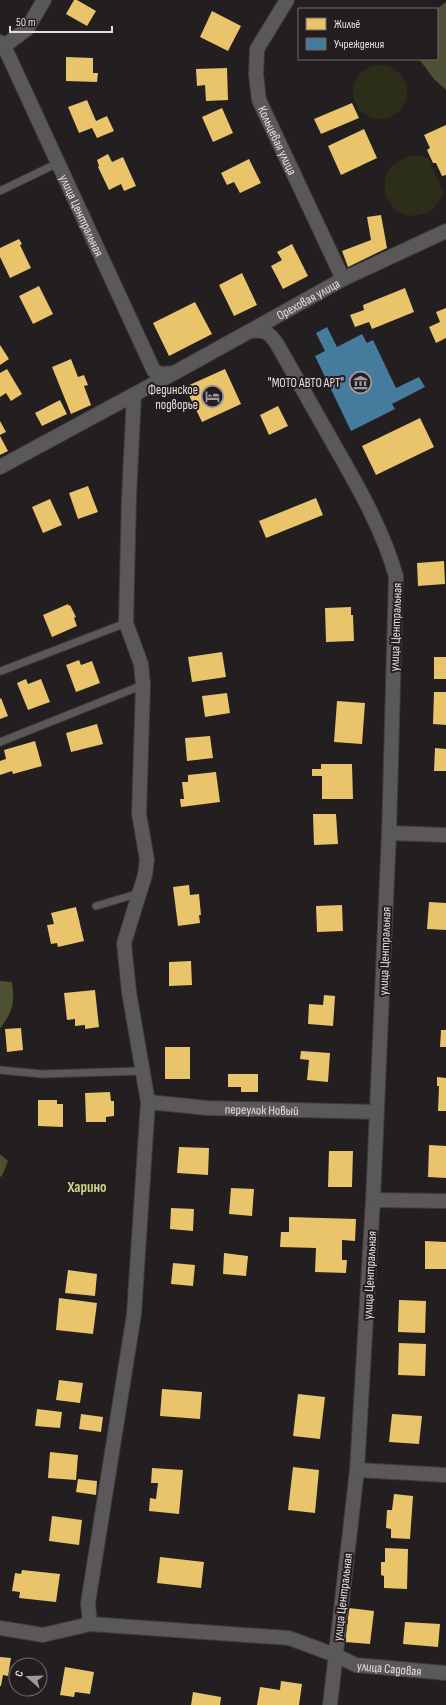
<svg xmlns="http://www.w3.org/2000/svg" width="446" height="1705" viewBox="0 0 446 1705" font-family="'Sofia Sans Condensed',sans-serif">
<style>
.green{fill:#2d2e19}
.forest{fill:#4e5034}
.homes{fill:#e9c46a}
.public{fill:#457b9d}
.lines{fill:none;stroke-linecap:round;stroke-linejoin:round}
.service-casing{stroke:#3f3b3d;stroke-width:9}
.minor-casing{stroke:#3f3b3d;stroke-width:16}
.service{stroke:#5a5859;stroke-width:7}
.minor{stroke:#5a5859;stroke-width:14}
.labels{text-anchor:middle;stroke-width:4;stroke-linejoin:round;paint-order:stroke}
.street-label{font-size:13px;fill:#e2dde0;stroke:#241d20}
.poi-label{font-size:13px;fill:#e2dde0;stroke:#241d20;text-anchor:end}
.quarter-label{font-size:15px;font-weight:bold;fill:#cdd486;stroke:#241d20}
</style>
<rect width="100%" height="100%" fill="#231e20"/>
<path class="green" d="M353 92a27 27 0 1 1 54 0a27 27 0 1 1-54 0Z
M412,156H421L429,159L443,193C439,203 434,210 425,213C386,229 364,166 412,156Z"/>
<path class="forest" d="M446,2V90L434,79L419,59H437V9Z
M0,981L12,982C15,1004 13,1010 0,1029Z
M0,1154L8,1161L2,1176L0,1177Z"/>
<path class="homes" d="M74,0H77L96,11L87,26L66,14Z
M212,11L241,26L228,51L200,37Z
M66,57L93,58V73H98L97,82L66,81Z
M227,68L228,100L206,101L205,85L197,86L196,69Z
M87,100L96,121L107,116L114,131L97,138L92,128L79,133L68,107Z
M352,103L359,118L321,134L314,119Z
M222,108L233,133L213,142L202,117Z
M446,125V175L442,176L436,163H433L427,150L430,148L424,135Z
M364,129L377,158L341,175L328,146Z
M108,154L112,162L123,157L136,186L124,191L121,184L109,190L98,167L99,166L97,160Z
M249,159L261,183L240,193L234,182L227,185L221,173Z
M381,215L387,248L348,267L342,251L371,240L367,217Z
M19,239L22,244L20,245L31,268L10,278L0,257V248Z
M292,244L308,276L283,289L271,266L282,260L277,252Z
M242,273L257,305L234,316L219,285Z
M39,286L53,314L33,324L19,296Z
M405,288L414,312L372,329L369,322L355,327L350,315L364,310L363,305Z
M195,302L212,334L169,356L153,323Z
M446,308V338L436,343L429,327L440,322L436,312Z
M0,345L9,359L0,365Z
M71,359L78,377L84,375L88,385L84,386L91,405L71,414L52,367Z
M7,369L22,394L11,401L6,393L0,397V373Z
M225,369L241,404L202,422L185,387Z
M60,400L67,414L42,426L35,413Z
M278,406L288,426L269,435L260,415Z
M420,418L434,447L376,475L362,446Z
M0,421L6,432L0,435Z
M0,436L8,451L0,455Z
M88,486L98,512L78,519L69,493Z
M316,498L323,515L266,538L259,521Z
M50,499L62,525L43,533L32,507Z
M444,561L445,584L418,586L417,563Z
M68,604L69,606L70,605L76,617L74,618L77,626L52,637L43,615Z
M351,607V615H353L354,641L326,642L325,608Z
M222,652L226,677L192,682L188,657Z
M434,657H446V679H434Z
M79,660L81,665L92,661L100,683L76,692L66,665Z
M26,679L28,684L41,679L50,702L28,710L17,683Z
M434,692H446V725L433,724Z
M227,693L230,713L205,717L202,696Z
M1,698L8,716L0,719V699Z
M337,701L365,703L362,744L334,742Z
M97,724L103,744L71,752L66,733Z
M210,736L213,758L187,761L185,738Z
M35,741L42,766L13,774L12,771L0,775V761L6,759L4,750Z
M435,748L446,749V771H434Z
M321,764H352L353,799H322V776H312V769H321Z
M216,772L220,802L181,807L180,799H184L182,782H188V775Z
M313,814H336L338,844L314,845Z
M189,885L190,895L199,894L201,915H199L200,923L178,926L173,887Z
M429,902L446,903V930L427,929Z
M342,905L343,931L317,932L316,906Z
M76,907L84,941L58,947L57,943L51,944L47,925L54,924L51,913Z
M191,961L192,985L169,986V962Z
M95,990L99,1027L85,1029V1025L75,1026V1019L67,1020L64,993Z
M324,995L335,996L333,1026L308,1024L309,1004L323,1005Z
M21,1028L23,1050L7,1052L5,1029Z
M441,1030H446V1047H440Z
M165,1047H190V1079H165Z
M301,1051L330,1053L328,1082L307,1080L309,1060L300,1059Z
M228,1074H258V1092H241V1087H228Z
M437,1077L446,1078V1111H438L439,1086H437Z
M110,1092L111,1101H114V1116L106,1117V1122H86L85,1093Z
M38,1100H57V1104H63V1127L38,1126Z
M429,1145L446,1146V1178L428,1177Z
M179,1147L209,1148L208,1175L177,1173Z
M329,1151H353L352,1187H328Z
M231,1188L254,1189L252,1216L229,1214Z
M171,1208L194,1209L193,1231L170,1229Z
M289,1217L356,1219L355,1241L342,1240V1260H347L346,1273L315,1272L316,1248L280,1247L281,1232H289Z
M425,1241L446,1242V1269H425Z
M224,1253L248,1256L246,1276L223,1274Z
M173,1263L195,1265L193,1286L171,1284Z
M68,1270L97,1274L95,1296L65,1293Z
M59,1298L97,1303L93,1334L56,1330Z
M399,1300L426,1301L425,1333L398,1332Z
M399,1343L426,1344L425,1376L398,1375Z
M59,1380L83,1383L80,1403L56,1400Z
M162,1389L202,1392L200,1419L160,1416Z
M298,1394L325,1397L320,1439L293,1436Z
M37,1409L62,1412L60,1428L35,1426Z
M81,1414L103,1417L101,1432L79,1429Z
M392,1414L422,1416L419,1444L389,1442Z
M50,1452L78,1455L76,1480L48,1478Z
M293,1467L319,1470L315,1513L288,1510Z
M152,1468L183,1470L179,1514L149,1511L150,1498L156,1499L158,1483H151Z
M78,1479L97,1481L96,1495L76,1492Z
M394,1494L413,1496L410,1539L391,1538V1529L386,1528L387,1510H392Z
M52,1516L82,1520L79,1545L49,1541Z
M385,1548L408,1549L407,1589L384,1588V1576L381,1575V1562H385Z
M160,1557L204,1562L201,1588L157,1583Z
M22,1570L60,1574L56,1602L19,1598L20,1592L12,1591L15,1573L21,1574Z
M349,1608L374,1611L370,1644L345,1642Z
M405,1622L440,1624L438,1647L403,1644Z
M0,1657L11,1658L8,1676L3,1675L1,1686H0Z
M65,1667L94,1672L90,1694L75,1692L74,1697L60,1695Z
M281,1681L302,1684L299,1705H257L260,1687L280,1690Z
M193,1692L221,1697L220,1705H191Z"/>
<path class="public" d="M327,327L337,347L362,334L367,343L373,340L396,388L419,377L425,387L392,404L395,409L351,431L315,356L325,351L316,333Z"/>
<g class="lines">
<defs>
<path id="service" d="M0,191L58,163
M1,671L126,623
M0,742L143,685
M96,906L140,893
M0,1070L42,1074L142,1071"/>
<g id="minor">
<path id="s1" d="M287,0L257,49L256,74L259,100L343,279"/>
<path id="s2" d="M0,42L4,46L154,371L161,374L174,373L250,331C265,330 268,331 277,344C297,379 317,414 337,450C360,490 383,531 396,576L389,833L373,1200L357,1470L330,1705"/>
<path d="M4,46L27,29L44,0"/>
<path id="s3" d="M252,330L343,279L446,231"/>
<path d="M0,467L172,374"/>
<path d="M389,833L446,835"/>
<path id="s4" d="M148,1102L207,1108L377,1112"/>
<path d="M373,1200L446,1201"/>
<path d="M357,1470L446,1475"/>
<path d="M90,1624L88,1603L134,1314L148,1102L129,992L124,943L145,875L147,860L139,814L143,685L141,664L126,623L129,497L134,395"/>
<path id="s5" d="M0,1628L43,1635L90,1624L289,1638L335,1655L356,1665L446,1673"/>
</g>
</defs>
<use href="#service" class="service-casing"/>
<use href="#minor" class="minor-casing"/>
<use href="#service" class="service"/>
<use href="#minor" class="minor"/>
</g>
<defs>
<symbol id="museum-ring" viewBox="-11 -11 22 22"><circle r="9.5" fill="#241d20" stroke="#9f9a9d" stroke-width="1.5"/><path d="M0-6L6-3V-2H-6V-3ZM-5-1h2V3h-2ZM-1-1h2V3h-2ZM3-1h2V3H3ZM-6 4H6V6H-6Z" fill="#9f9a9d"/></symbol>
<symbol id="hotel-ring" viewBox="-11 -11 22 22"><circle r="9.5" fill="#241d20" stroke="#9f9a9d" stroke-width="1.5"/><path d="M-6-4.5h1.5V1H6V5H4.5V3h-9V5H-6ZM-4 0a1.8 1.8 0 1 1 3.6 0ZM.5 0V-2.5h3Q6-2.5 6 0Z" fill="#9f9a9d"/></symbol>
</defs>
<g fill-rule="evenodd">
<use href="#museum-ring" x="348" y="370" width="25" height="25"/>
<use href="#hotel-ring" x="200" y="384" width="25" height="25"/>
</g>
<g class="labels">
<g class="street-label">
<text dy="5" stroke="none"><textPath href="#s1" startOffset="153">Кольцевая улица</textPath></text>
<text dy="5" stroke="none"><textPath href="#s2" startOffset="192">улица Центральная</textPath></text>
<text dy="5" stroke="none"><textPath href="#s3" startOffset="64">Ореховая улица</textPath></text>
<text transform="translate(395 627) rotate(-88)" y="5">улица Центральная</text>
<text transform="translate(384 951) rotate(-88)" y="5">улица Центральная</text>
<text dy="5" stroke="none"><textPath href="#s4" startOffset="114">переулок Новый</textPath></text>
<text transform="translate(369 1275) rotate(-87)" y="5">улица Центральная</text>
<text transform="translate(342 1597) rotate(-83)" y="5">улица Центральная</text>
<text dy="5" stroke="none"><textPath href="#s5" startOffset="397">улица Садовая</textPath></text>
</g>
<g class="poi-label">
<text x="344" y="387">"МОТО АВТО АРТ"</text>
<text x="198" y="394">Фединское<tspan x="198" dy="15">подворье</tspan></text>
</g>
<g class="quarter-label">
<text x="87" y="1192">Харино</text>
</g>
</g>
<rect x="298" y="8" width="140" height="52" fill="#241d20" stroke="#706a6d"/>
<rect x="306" y="18" width="20" height="12" fill="#e9c46a" stroke="#706a6d"/>
<text x="334" y="28" font-size="12" fill="#e2dde0">Жильё</text>
<rect x="306" y="38" width="20" height="12" fill="#457b9d" stroke="#706a6d"/>
<text x="334" y="48" font-size="12" fill="#e2dde0">Учреждения</text>
<g transform="translate(28 1677) rotate(290)"><circle r="19" fill="#241d20" stroke="#706a6d"/>
<path d="M0-3L7 15L0 10L-7 15Z" fill="#9f9a9d"/>
<text y="-6" font-size="11" font-weight="bold" text-anchor="middle" fill="#e2dde0">С</text>
</g>
<path d="M10 26v6h102v-6" fill="none" stroke="#e2dde0" stroke-width="2"/>
<text x="16" y="26" font-size="12" fill="#e2dde0" stroke="#241d20" stroke-width="3" paint-order="stroke">50 m</text>
</svg>
